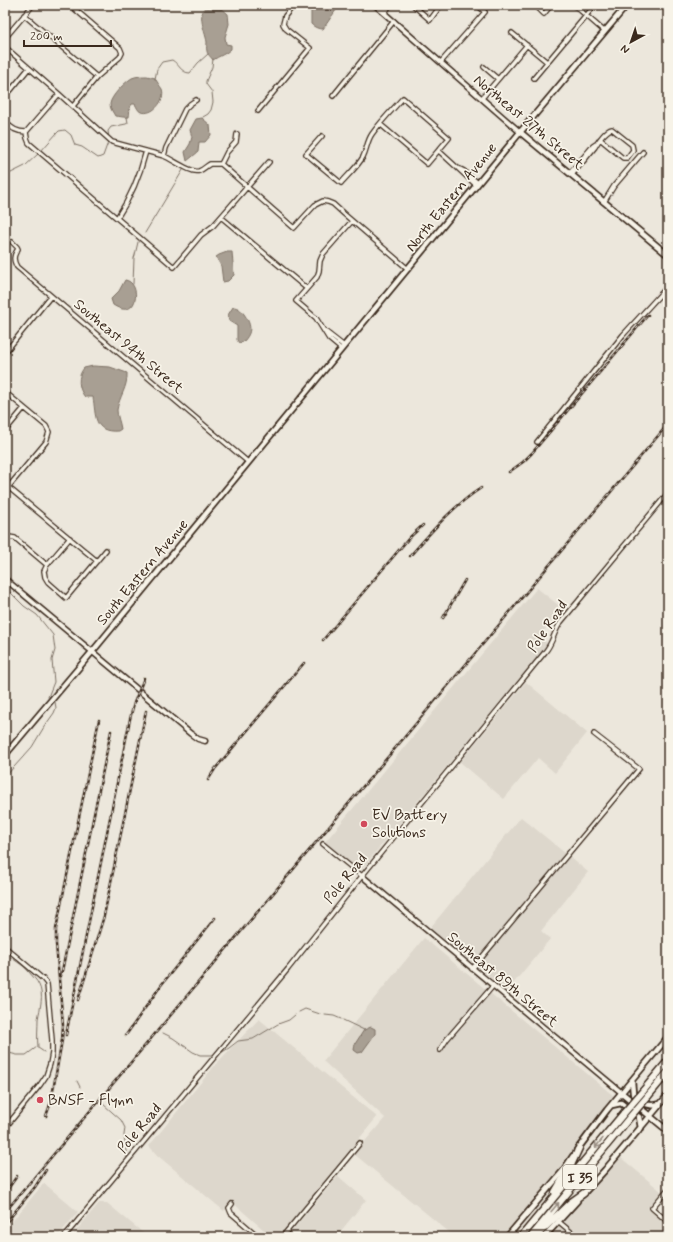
<svg xmlns="http://www.w3.org/2000/svg" width="673" height="1242" viewBox="0 0 673 1242" font-family="Mynerve,sans-serif">
<style>
.built{fill:#ddd7cc}
.water{fill:#a89f93;stroke:#7c7064}
.lines{fill:none;stroke-linecap:round;stroke-linejoin:round}
.stream{stroke:#7c7064;stroke-width:1}
.minor-casing{stroke:#3b2a1e;stroke-width:6}
.tertiary-casing{stroke:#3b2a1e;stroke-width:7}
.secondary-casing{stroke:#3b2a1e;stroke-width:8}
.motorway-casing{stroke:#3b2a1e;stroke-width:9}
.minor{stroke:#f7f3e8;stroke-width:3.5}
.tertiary{stroke:#f7f3e8;stroke-width:4}
.secondary{stroke:#f7f3e8;stroke-width:4.5}
.motorway{stroke:#f7f3e8;stroke-width:6}
.rail-casing{stroke:#3b2a1e;stroke-width:2.5}
.rail{stroke:#f7f3e8;stroke-width:1;stroke-dasharray:3;stroke-linecap:butt}
.motorway-bridge-casing{stroke:#3b2a1e;stroke-width:9;stroke-linecap:butt}
.motorway-bridge{stroke:#f7f3e8;stroke-width:6}
.oneway{stroke:#998e83}
.poi-dot{fill:#d1495b;stroke:#f7f3e8;stroke-width:1.5}
.labels{text-anchor:middle;stroke-width:3.5;stroke-linejoin:round;paint-order:stroke}
.shield{fill:#f7f3e8;stroke:#73665b;stroke-width:1}
.shield-label{font-size:14px;font-weight:bold;fill:#3b2a1e}
.street-label{font-size:15px;fill:#3b2a1e;stroke:#f7f3e8}
.poi-label{font-size:15px;fill:#3b2a1e;stroke:#f7f3e8;text-anchor:start}
</style>
<rect width="100%" height="100%" fill="#ece7dc"/>
<filter id="ink" filterUnits="userSpaceOnUse"><feTurbulence type="fractalNoise" baseFrequency=".025" numOctaves="2"/><feDisplacementMap in="SourceGraphic" scale="8" xChannelSelector="R" yChannelSelector="G"/><feConvolveMatrix kernelMatrix="1 2 1 2 8 2 1 2 1" color-interpolation-filters="sRGB"/></filter>
<g filter="url(#ink)">
<path class="built" d="M537,588L562,608L539,637L548,644L360,871L325,842Z
M526,682L587,733L555,773L538,758L504,799L460,762Z
M521,817L588,872L541,931L550,939L507,991L430,928Z
M424,938L615,1097L557,1174L504,1237H455L354,1154L385,1118L323,1061Z
M259,1019L377,1117L278,1237H272L232,1202L224,1211L157,1155L149,1146L216,1064Z
M620,1157L662,1192L648,1208L649,1210L668,1225V1237H551Z
M338,1176L366,1200L336,1237H287Z
M44,1183L78,1212L57,1237H5V1230Z
M99,1203H107L148,1237H71Z"/>
<path class="water" d="M307,5H334L335,6L336,10L323,29C318,29 314,27 311,24V11Z
M211,6L221,8L228,14L229,24L225,37L226,44L231,45V49C226,54 219,56 213,60C211,57 207,54 207,51C206,48 207,45 207,42C205,30 194,9 211,6Z
M147,76L155,78C157,82 160,86 162,89C166,100 153,116 141,112C138,111 137,107 135,104H132L130,107L129,117C125,118 119,116 115,116C113,112 110,109 110,104C111,96 125,82 132,78C136,76 143,76 147,76Z
M202,118L210,125L211,135L205,142H199L198,152L187,161L185,152L190,144L192,137L190,130L196,119Z
M227,252H232L234,275L228,281L223,282L221,266L216,257L219,255Z
M125,280C142,282 139,322 113,305L111,299L119,291Z
M233,307C238,307 241,310 244,314C251,324 253,332 243,342L239,343L237,340V326L229,321L228,315Z
M93,366L110,367L127,373C128,387 119,397 117,410C117,416 120,422 121,429L118,431C93,433 96,415 93,397H85C78,389 77,376 84,368Z
M371,1027L375,1029V1034L362,1052L358,1053L354,1050L355,1044L364,1030Z"/>
<g class="lines">
<path class="stream" d="M155,79L157,69L162,62L172,60C179,64 181,73 190,73L198,63L208,54
M203,117L208,114L211,110L213,102L212,92L206,84V81L212,67L213,59
M109,138L108,131L111,127L126,124L128,123L127,117
M41,151L57,133L59,131L65,130L71,135L75,145L82,147L98,158L103,156L107,145L109,142
M5,177L9,174L25,166L38,154
M145,233L183,170
M133,284L134,258L135,255L138,242
M5,587L24,606L37,615L53,635L55,650L52,660L54,682L48,697
M5,777L32,747L44,727L54,713L56,708L55,702
M5,953C13,960 23,964 29,972C32,976 37,980 39,985C44,995 40,1008 38,1019C38,1027 37,1038 38,1047
M299,1012L305,1009L320,1014
M325,1015L334,1016L341,1019
M343,1020L364,1030
M163,1033L173,1038L193,1052L200,1055H213
M38,1048L44,1052
M5,1052L17,1055H26L37,1047
M219,1054L229,1048L238,1041L253,1039L278,1024L289,1020L295,1015
M77,1081L80,1087
M103,1104L121,1120L125,1128L124,1135L127,1159"/>
<defs>
<path id="minor" d="M70,5L120,48L122,53L120,57L97,77L73,106
M413,5L430,20L441,5
M535,5L544,14L551,5
M574,5L604,31
M382,11L388,5
M385,13L390,5
M24,15L97,77
M512,33L547,62
M5,38L33,5
M5,47L59,94
M441,62L485,12L477,5
M484,67L498,79
M534,78L595,5
M11,90L29,68
M333,96L394,21
M482,98L527,45
M258,111L310,48L286,29L283,24L285,16L294,5
M5,122C12,128 16,132 26,132
M237,134L236,142L227,152L221,164L294,228L315,205L323,201L328,202L333,204L344,214L408,269
M322,136L306,154L341,183C348,175 358,166 363,157C367,149 367,141 372,134C381,121 393,109 403,98L449,138L427,164L380,124
M439,151L476,185
M164,156L166,148L185,109L190,104L196,100
M221,164H210C206,166 203,170 199,171C192,174 172,159 164,156L112,142L59,94L26,132L27,138L29,143L174,267L201,235L213,226L269,162
M460,169L464,171L478,183
M570,173L593,146L596,144
M572,175L595,147C598,141 606,130 612,129L632,145L633,150L627,158H623L600,139
M604,202L614,186L643,152
M221,217L306,288
M117,218C131,197 140,175 146,151
M12,242L17,247L18,249C13,256 13,260 17,267L248,462
M326,332L344,346
M341,349L329,339L316,318L296,301L317,277L319,271L320,261L323,254L352,221
M7,350L51,296
M5,392L46,426L49,432L46,442L5,491
M5,431L24,408
M537,442L623,335L668,286
M8,487L97,561
M5,537H9L15,538L47,565
M70,538L47,565L44,571L45,577L48,582L66,598L106,550
M323,844L362,876
M5,947L43,979L47,984L52,1040V1053L50,1064L46,1076L40,1085L5,1128
M472,969L639,769L594,734
M440,1050L447,1039L493,986
M668,1189L652,1208L668,1222
M232,1204L229,1208L231,1213L259,1237
M558,1221L577,1237
M64,1237L288,969L362,876L545,652C553,643 554,631 561,622L668,493
M282,1237L360,1143"/>
<path id="tertiary" d="M375,5L520,132
M5,579L191,734L198,739L205,741
M362,876L622,1093"/>
<path id="secondary" d="M520,132L668,255
M5,755L97,646L517,136L627,5
M632,1081L633,1093C643,1102 646,1108 660,1104
M622,1093L668,1131
M612,1105L621,1103L639,1117L641,1128
M577,1150L607,1110L668,1037
M582,1195L605,1170L668,1095
M507,1237L563,1171L573,1156
M544,1237L577,1201"/>
<path id="motorway" d="M643,1091L668,1061
M648,1096L668,1072
M555,1192L572,1163L579,1148
M537,1235L570,1203L584,1193
M521,1237L624,1113
M531,1237L630,1117"/>
</defs>
<use href="#minor" class="minor-casing"/>
<use href="#tertiary" class="tertiary-casing"/>
<use href="#secondary" class="secondary-casing"/>
<use href="#motorway" class="motorway-casing"/>
<use href="#minor" class="minor"/>
<use href="#tertiary" class="tertiary"/>
<use href="#secondary" class="secondary"/>
<use href="#motorway" class="motorway"/>
<defs>
<path id="rail" d="M509,472L523,462L532,453L648,315
M410,556C432,531 453,506 481,488
M443,618L465,580
M323,640L409,538L423,525
M208,780L215,769L304,663
M61,976L111,731
M78,1000L104,916L146,711
M66,1035L130,719L134,703L144,678
M126,1035L162,984L215,918
M46,1116L51,1102L62,1040L63,1025L56,944V929L99,720
M5,1193L17,1176
M5,1212L668,424
M5,1224L35,1187L46,1170"/>
</defs>
<use href="#rail" class="rail-casing"/>
<use href="#rail" class="rail"/>
<defs>
<path id="motorway-bridge" d="M624,1113L643,1091
M630,1117L648,1096"/>
</defs>
<use href="#motorway-bridge" class="motorway-bridge-casing"/>
<use href="#motorway-bridge" class="motorway-bridge"/>
</g>
<defs><path id="oneway-shaft" d="M-6 0H5M1.5-3L5.5 0L1.5 3" fill="none" stroke-width="1.6" stroke-linecap="round" stroke-linejoin="round"/></defs>
<g class="oneway">
<use href="#oneway-shaft" transform="translate(599 1143) rotate(130)"/>
<use href="#oneway-shaft" transform="translate(555 1207) rotate(-50)"/>
</g>
</g>
<g class="poi-dot">
<circle cx="364" cy="824" r="4"/>
<circle cx="40" cy="1100" r="4"/>
</g>
<g class="labels">
<rect class="shield" x="563" y="1165" width="34" height="24" rx="3"/>
<g class="shield-label">
<text x="580" y="1182">I 35</text>
</g>
<g class="street-label">
<text transform="translate(529 122) rotate(40)" y="5">Northeast 27th Street</text>
<text transform="translate(451 197) rotate(-51)" y="5">North Eastern Avenue</text>
<text transform="translate(129 346) rotate(40)" y="5">Southeast 94th Street</text>
<text transform="translate(142 572) rotate(-50)" y="5">South Eastern Avenue</text>
<text transform="translate(547 626) rotate(-56)" y="5">Pole Road</text>
<text transform="translate(345 878) rotate(-51)" y="5">Pole Road</text>
<text transform="translate(503 979) rotate(40)" y="5">Southeast 89th Street</text>
<text transform="translate(139 1128) rotate(-50)" y="5">Pole Road</text>
</g>
<g class="poi-label">
<text x="372" y="820">EV Battery<tspan x="372" dy="17">Solutions</tspan></text>
<text x="48" y="1105">BNSF - Flynn</text>
</g>
</g>
<rect width="673" height="1242" fill="none" stroke="#f7f3e8" stroke-width="20"/>
<rect x="10" y="10" width="653" height="1222" fill="none" stroke="#3b2a1e" stroke-width="1.5" filter="url(#ink)"/>
<g transform="translate(631 42) rotate(220)" stroke="#f7f3e8" stroke-width="3" paint-order="stroke">
<path d="M0-3L7 15L0 10L-7 15Z" fill="#3b2a1e"/>
<text y="-6" font-size="11" font-weight="bold" text-anchor="middle" fill="#3b2a1e">N</text>
</g>
<path d="M24 40v6h87v-6" fill="none" stroke="#3b2a1e" stroke-width="2"/>
<text x="30" y="40" font-size="12" fill="#3b2a1e" stroke="#f7f3e8" stroke-width="3" paint-order="stroke">200 m</text>
</svg>
